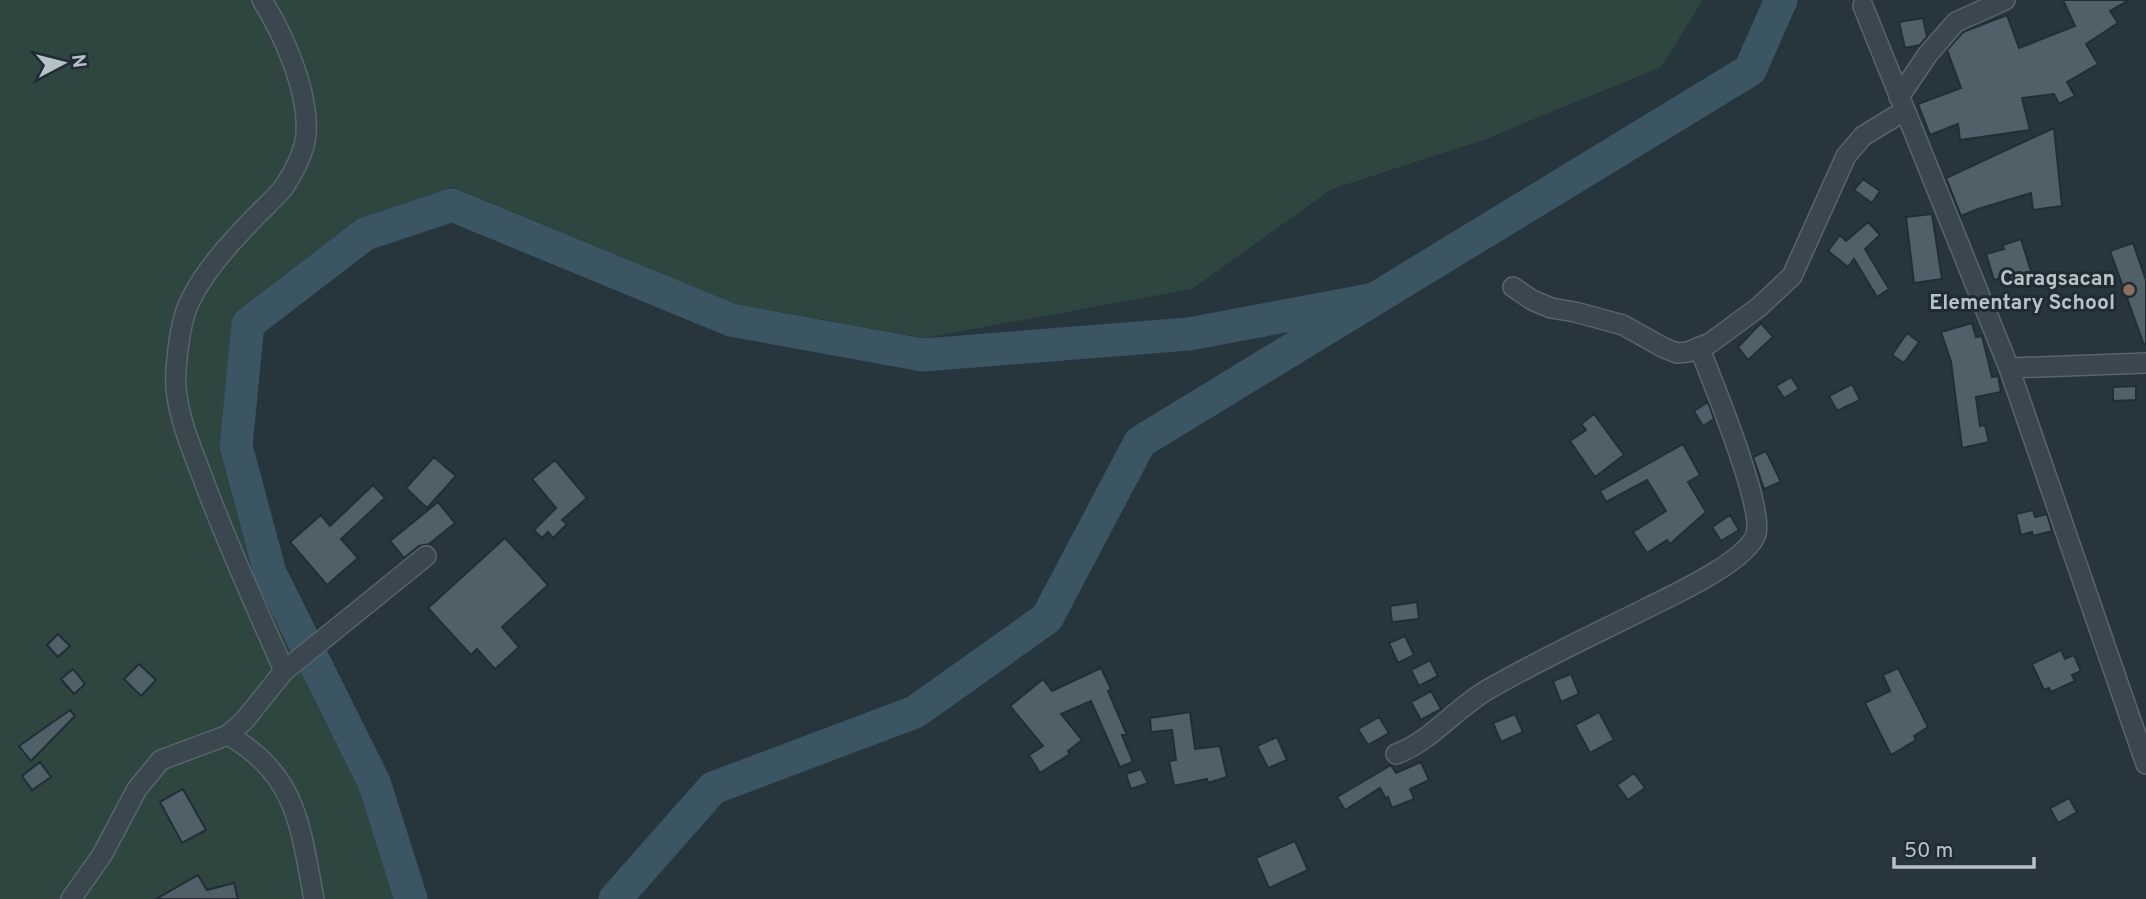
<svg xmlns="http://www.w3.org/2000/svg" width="2146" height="899" viewBox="0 0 2146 899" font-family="Overpass,sans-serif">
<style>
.green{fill:#2f4540}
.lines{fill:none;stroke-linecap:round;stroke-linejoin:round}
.river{stroke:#3b5563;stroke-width:33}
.building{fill:#506068;stroke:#212e35;stroke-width:2}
.street-casing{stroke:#58656b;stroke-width:22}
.street{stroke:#3a474e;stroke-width:19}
.education-dot{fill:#8d6e63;stroke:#1f2c33;stroke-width:2.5}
.labels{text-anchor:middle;stroke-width:6;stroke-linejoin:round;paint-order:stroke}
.poi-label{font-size:21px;font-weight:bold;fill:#b7c2c8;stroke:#1f2c33;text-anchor:end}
</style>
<rect width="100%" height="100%" fill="#27363d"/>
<path class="green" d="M0,0H1703L1661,67L1486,139L1332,189L1192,289L924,338L735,304L453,187L357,219L233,315L219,448L254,579L359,788L394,899H0Z"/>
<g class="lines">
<path class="river" d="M411,899L374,782L270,573L236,446L248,324L365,234L452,205L731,320L923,355L1189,334L1375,299
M615,899L713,788L915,712L1047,618L1140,442L1750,70L1781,0"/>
</g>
<path class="building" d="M2063,0H2129L2110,11L2118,23L2086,44L2098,64L2067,82L2075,96L2059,104L2054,94L2022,98L2030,130L1960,140L1958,124L1930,135L1918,104L1961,88L1947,50L1963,32L2007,15L2019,48L2075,26Z
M1923,18L1927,37L1920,45L1905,48L1899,22Z
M2054,128L2062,206L2033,210L2031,193L1978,209L1961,216L1946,178Z
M1863,179L1880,191L1872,203L1854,190Z
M1932,214L1942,279L1914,283L1906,217Z
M1868,222L1880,235L1865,249L1889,289L1877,297L1854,259L1848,267L1828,251L1840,235L1846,241Z
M2021,239L2034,281L2012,288L2009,276L1994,280L1986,254L2004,249L2003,245Z
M2133,243L2146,280V344L2144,345L2110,251Z
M1761,323L1773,337L1748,360L1738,347Z
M1972,323L1976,337L1982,336L1992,377L1998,376L2001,392L1976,397L1980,426L1985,425L1989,442L1962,448L1951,362L1941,332Z
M1907,333L1919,342L1904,363L1892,355Z
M1791,377L1799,389L1784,398L1776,386Z
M1852,384L1860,400L1837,411L1829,396Z
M2136,386V400L2113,401V387Z
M1708,402L1714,419L1703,426L1694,411Z
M1594,414L1624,455L1595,477L1570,441L1586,430L1581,424Z
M1683,444L1700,475L1688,482L1706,512L1670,544L1667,540L1647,553L1633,532L1666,511L1647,480L1606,502L1600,491Z
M1766,451L1781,482L1764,489L1753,457Z
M434,457L456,476L427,508L406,488Z
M555,460L587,498L562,520L567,524L553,538L548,532L542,538L534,530L556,508L532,479Z
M373,485L385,498L341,539L358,558L327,585L290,542L321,515L330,526Z
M438,502L455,523L429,544L419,546L404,558L390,541Z
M2033,510L2035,517L2047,514L2052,531L2033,536L2032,532L2021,535L2016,514Z
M1730,515L1739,530L1721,541L1712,527Z
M505,538L548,585L502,627L519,647L495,669L477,649L471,655L428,608Z
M1417,602L1419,619L1392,622L1390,606Z
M58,634L70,646L58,657L47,645Z
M1405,636L1414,655L1398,663L1389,643Z
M2061,650L2065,659L2074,655L2081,671L2072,675L2075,681L2051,692L2049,688L2044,690L2032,664Z
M1430,660L1438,676L1419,686L1411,670Z
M139,664L156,680L141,696L124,679Z
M1101,668L1111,689L1108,691L1127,735H1122L1133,762L1120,767L1091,701L1061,714L1082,740L1068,751L1070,754L1040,773L1029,755L1043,746L1010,706L1043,679L1052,691Z
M1898,668L1928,727L1914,736L1916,740L1891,755L1865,703L1890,691L1883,675Z
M73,669L85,684L74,694L61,679Z
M1571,674L1579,694L1561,702L1553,681Z
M1431,691L1441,709L1421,720L1411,702Z
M70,710L75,716L31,761L19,746Z
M1190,712L1195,749L1220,746L1227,777L1208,783L1207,779L1174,786L1169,761L1176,760L1172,730L1151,732L1150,718Z
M1599,712L1614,740L1590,753L1575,725Z
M1515,714L1523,732L1501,742L1493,723Z
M1379,717L1389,733L1368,745L1358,729Z
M1277,737L1287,760L1268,768L1257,746Z
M40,762L51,777L32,790L22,776Z
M1421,762L1429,780L1410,789L1414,799L1392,808L1388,797L1386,799L1380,788L1345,810L1337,797L1391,765L1396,773Z
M1141,769L1148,783L1131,789L1126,774Z
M1634,773L1645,788L1628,800L1617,785Z
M183,789L206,830L182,843L160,802Z
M2069,798L2077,812L2058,823L2050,808Z
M1295,841L1308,870L1269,888L1256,858Z
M198,875L207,890L234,883L238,899H156Z"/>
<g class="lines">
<defs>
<path id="street" d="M262,0C284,35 309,92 306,134C305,151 293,174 284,187C276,197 266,206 258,214C234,239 208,266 192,297C181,317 178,346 176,369C173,405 189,442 202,476C226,542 256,606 284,671
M1863,6L2009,368L2146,764
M1899,97L1928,54L1956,22L2005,0
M1513,287L1532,300L1551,308L1575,312L1623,325L1664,348L1677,353L1688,352L1710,343L1759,307L1792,276L1846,156L1863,136L1904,111
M2009,368L2146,363
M228,735C298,775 300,827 314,899
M1396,754C1431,741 1455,709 1487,690C1537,661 1591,636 1643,610C1669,597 1747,562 1756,534C1764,506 1712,380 1699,347
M71,899L102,855L137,789L161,760L228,735L244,721L284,671L426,556"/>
</defs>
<use href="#street" class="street-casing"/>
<use href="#street" class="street"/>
</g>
<circle class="education-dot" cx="2129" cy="290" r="7"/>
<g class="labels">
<g class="poi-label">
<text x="2115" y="285">Caragsacan<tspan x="2115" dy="24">Elementary School</tspan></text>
</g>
</g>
<g transform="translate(63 63) rotate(83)" stroke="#1f2c33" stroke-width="5" paint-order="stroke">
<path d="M0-5L12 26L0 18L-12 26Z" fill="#b7c2c8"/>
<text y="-10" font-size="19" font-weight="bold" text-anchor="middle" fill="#b7c2c8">N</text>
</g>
<path d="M1894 857v10h140v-10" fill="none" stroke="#b7c2c8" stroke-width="3.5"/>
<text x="1904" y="857" font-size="21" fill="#b7c2c8" stroke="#1f2c33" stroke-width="5" paint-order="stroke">50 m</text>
</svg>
